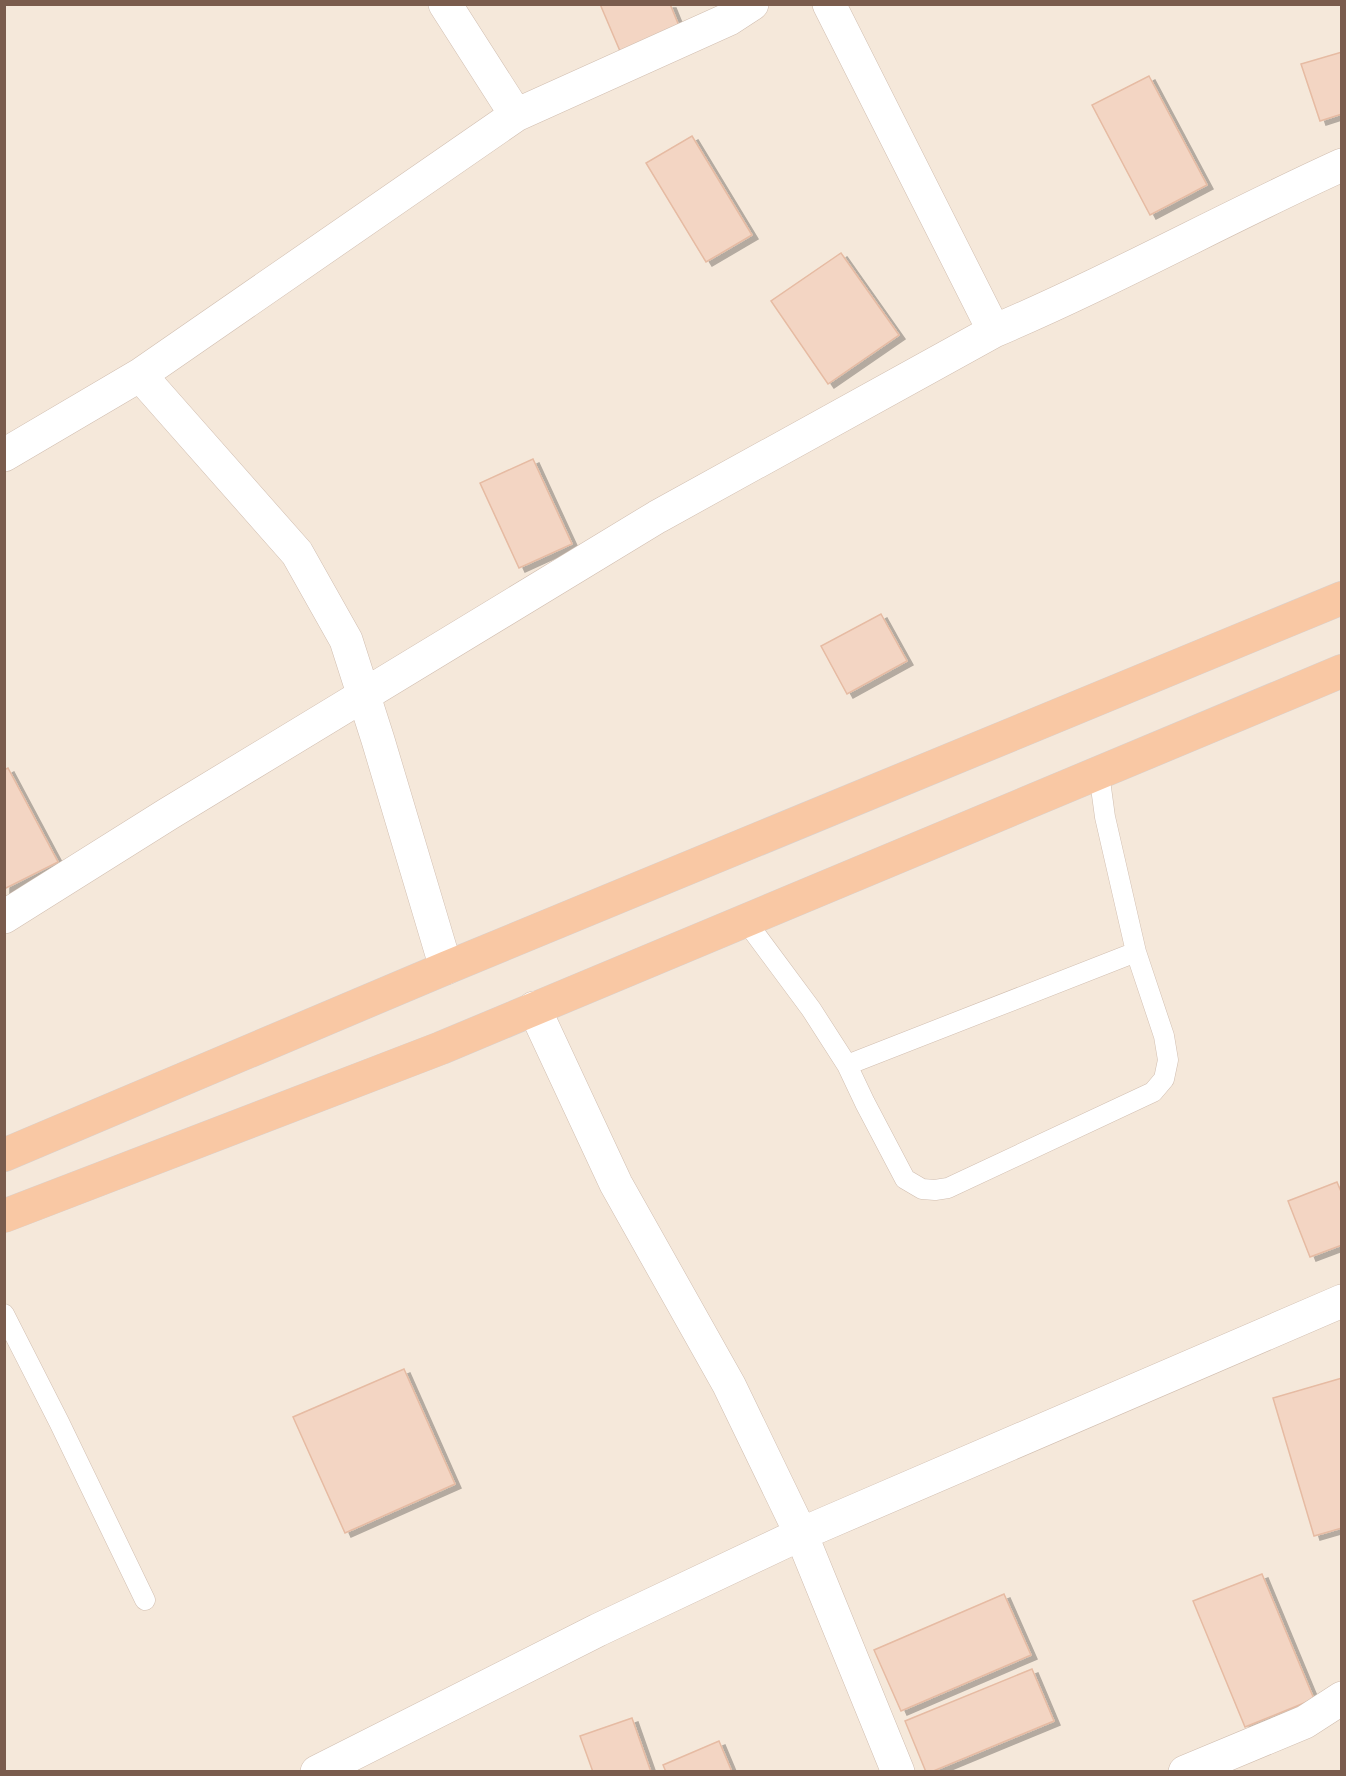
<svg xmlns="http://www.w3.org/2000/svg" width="1346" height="1776" viewBox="0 0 1346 1776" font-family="'Roboto Condensed',sans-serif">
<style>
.residential{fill:#f5e8da}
.building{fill:#f3d5c3;stroke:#e6bba3;stroke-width:1.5;filter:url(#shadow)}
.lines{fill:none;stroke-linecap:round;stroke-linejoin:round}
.service-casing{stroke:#d1beb0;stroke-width:21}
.minor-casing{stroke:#d1beb0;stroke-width:34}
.trunk-casing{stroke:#dad1cd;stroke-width:34}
.service{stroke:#fff;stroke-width:20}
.minor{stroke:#fff;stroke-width:33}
.trunk{stroke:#f9c8a4;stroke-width:33}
</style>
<defs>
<filter id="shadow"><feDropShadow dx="6" dy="4" stdDeviation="0" flood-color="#0004"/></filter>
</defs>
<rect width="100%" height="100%" fill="#fdf6ec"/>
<path class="residential" d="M5,5H1341V1771H5Z"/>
<path class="building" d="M600,4H670L679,26L620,51Z
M1342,52V114L1320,121L1301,64Z
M1149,76L1207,185L1150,215L1092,105Z
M692,136L752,235L706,262L646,163Z
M841,253L899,335L828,384L771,301Z
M533,459L572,544L519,568L480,483Z
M881,614L907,661L847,694L821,646Z
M8,768L58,862L4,889V770Z
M1337,1182L1342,1194V1245L1310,1257L1288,1201Z
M404,1369L455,1484L345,1533L293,1417Z
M1342,1378V1528L1314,1536L1273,1398Z
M1262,1574L1314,1699L1245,1727L1193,1601Z
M1004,1594L1031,1655L901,1711L874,1650Z
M1032,1669L1054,1721L931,1772H926L905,1721Z
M632,1718L651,1772H593L580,1736Z
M719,1741L732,1772H666L663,1765Z"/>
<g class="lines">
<defs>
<path id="service" d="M745,920L811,1009L847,1065L865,1103L905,1179L922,1189L935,1190L948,1188L1153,1092L1164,1079L1168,1060L1164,1036L1136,952L1105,817L1099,773
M847,1065L1136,952
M4,1314L59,1422L145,1600"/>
<path id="minor" d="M445,4L516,115
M829,4L994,331
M140,375L297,553L346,640L378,740L446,968
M4,455L140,375L516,115L729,19L752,4
M4,917L168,814L657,517L994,331C1112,281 1225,218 1342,165
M534,1008L616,1184L729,1385L801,1534L898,1772
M317,1772L598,1630L801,1534L1342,1301
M1185,1772L1305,1722L1342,1698"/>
<path id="trunk" d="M4,1155L446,968L1342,598
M4,1216L441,1048L1342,671"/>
</defs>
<use href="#service" class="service-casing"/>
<use href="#minor" class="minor-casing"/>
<use href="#trunk" class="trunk-casing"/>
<use href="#service" class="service"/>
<use href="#minor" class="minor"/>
<use href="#trunk" class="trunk"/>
</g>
<rect width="1346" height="1776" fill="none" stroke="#7a5c4d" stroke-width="12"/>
</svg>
